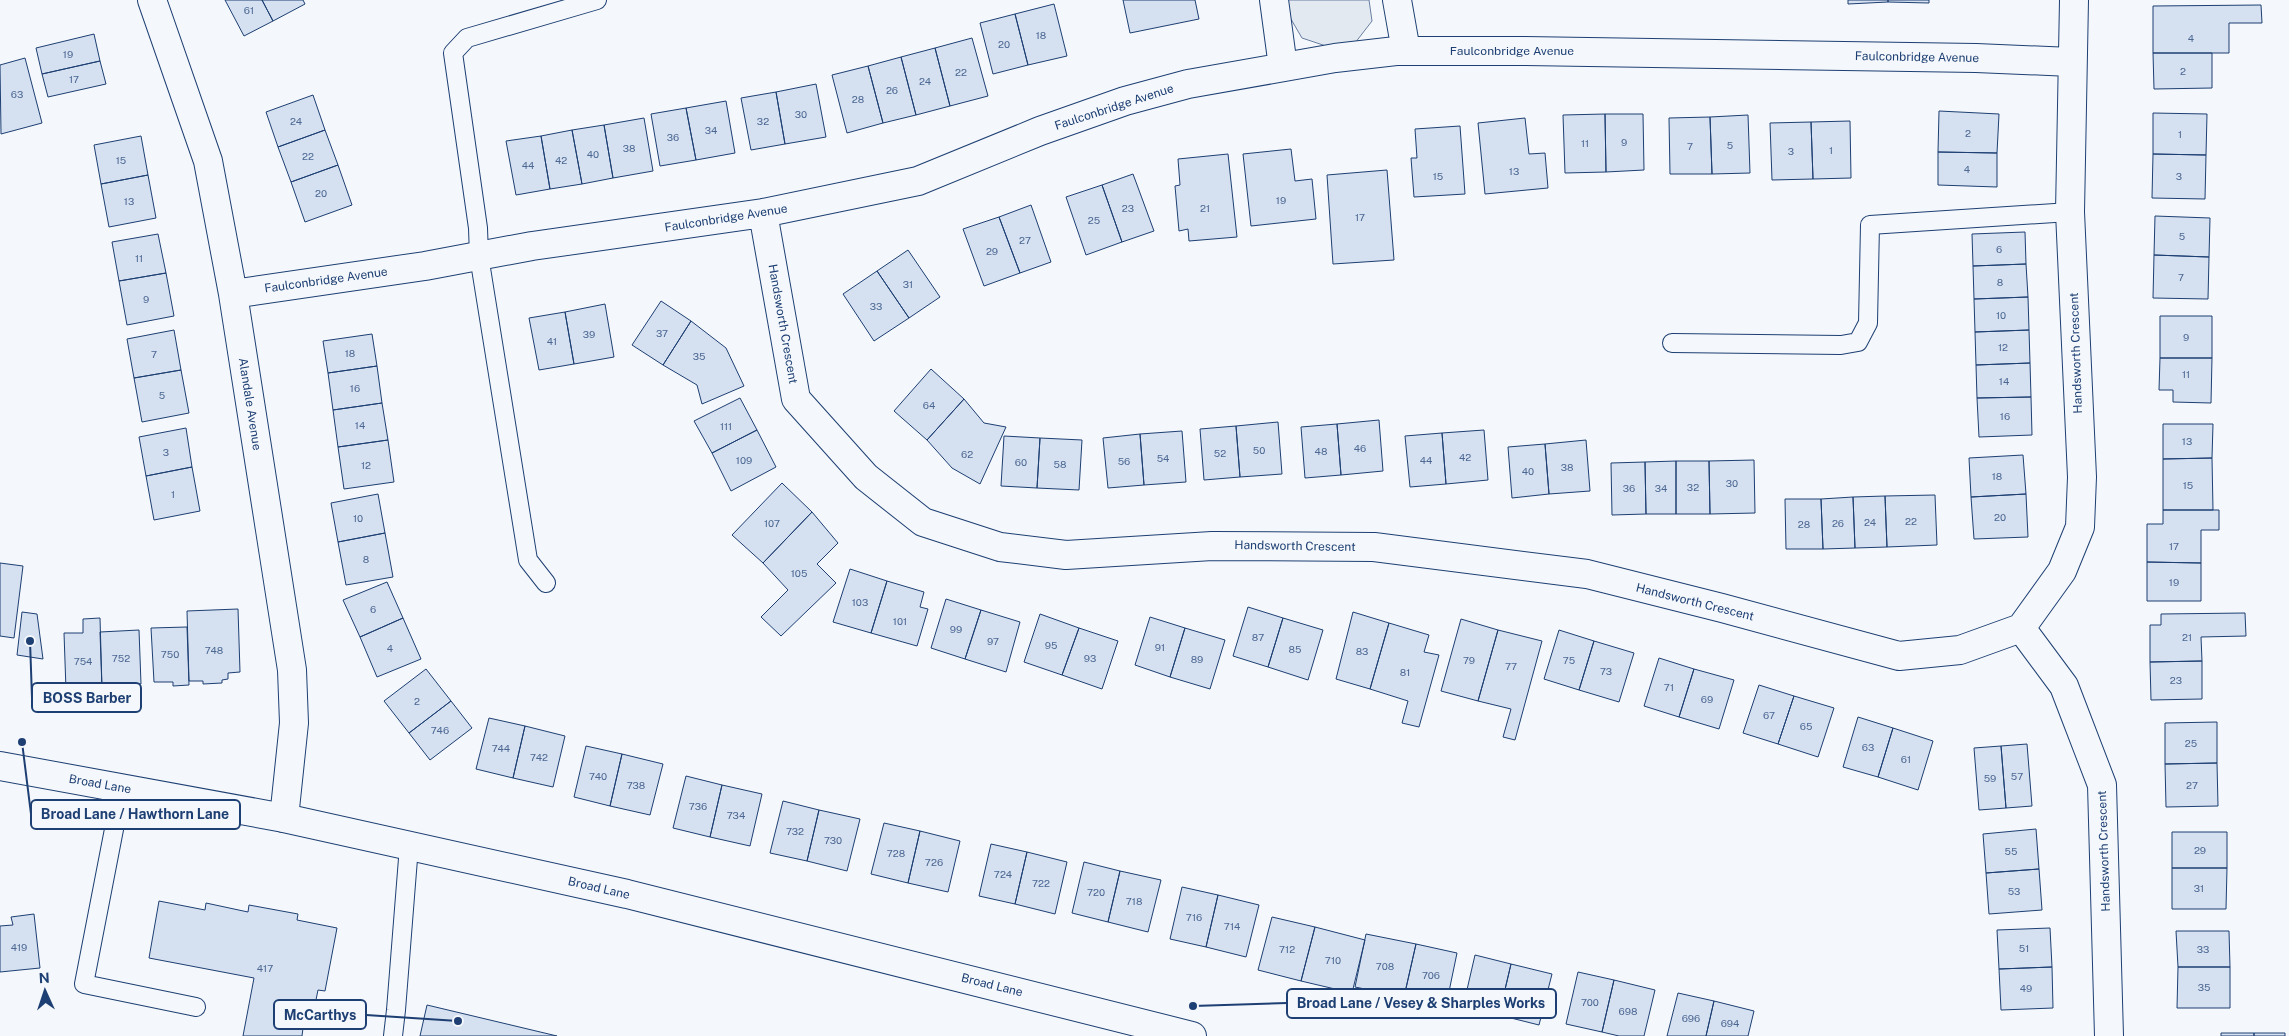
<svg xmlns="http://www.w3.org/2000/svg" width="2289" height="1036" viewBox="0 0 2289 1036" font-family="'Public Sans',sans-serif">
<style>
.green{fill:#e3e9f0;stroke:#687fa3}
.building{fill:#d5e0f0;stroke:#1d3f73}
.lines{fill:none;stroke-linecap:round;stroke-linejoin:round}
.service-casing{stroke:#1d3f73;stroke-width:20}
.minor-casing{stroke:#1d3f73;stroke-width:30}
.tertiary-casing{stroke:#1d3f73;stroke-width:30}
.service{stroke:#f4f7fb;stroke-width:18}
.minor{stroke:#f4f7fb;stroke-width:28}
.tertiary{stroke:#f4f7fb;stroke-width:28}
.labels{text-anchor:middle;stroke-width:4;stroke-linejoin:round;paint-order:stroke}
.number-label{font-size:10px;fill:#4b6792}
.street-label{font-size:12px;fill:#1d3f73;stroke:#f4f7fb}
.leader{fill:none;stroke:#1d3f73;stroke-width:2}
.callout-dot{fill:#1d3f73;stroke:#f4f7fb;stroke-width:2}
.callout{fill:#f4f7fb;stroke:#1d3f73;stroke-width:2}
.callout-label{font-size:14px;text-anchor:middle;font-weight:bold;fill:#1d3f73}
</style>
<rect width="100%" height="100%" fill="#f4f7fb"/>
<path class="green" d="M1284,0H1369L1372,21L1355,43L1329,47L1302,38L1288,14Z"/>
<path class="building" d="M225,0H262L273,21L244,36Z
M262,0H303L305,4L273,21Z
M1123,0H1195L1199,19L1130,33Z
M1848,0H1888V2L1848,4Z
M1888,0H1929V3L1888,2Z
M1054,4L1067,56L1028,65L1015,14Z
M2261,5L2262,23H2229V53H2153V6Z
M1015,14L1028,65L993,74L980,23Z
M94,34L100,61L42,74L36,48Z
M972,38L988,96L950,106L935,48Z
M935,48L950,106L916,115L901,57Z
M2153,53H2212V88L2154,89Z
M901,57L916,115L883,123L868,66Z
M25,58L42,123L1,134L0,65Z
M100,61L106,84L48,97L42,74Z
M868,66L883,123L847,133L832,75Z
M816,84L826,137L785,144L776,92Z
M776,92L785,144L751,150L741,98Z
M313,95L325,130L278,147L266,112Z
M726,101L735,153L696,160L686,108Z
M686,108L696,160L660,166L651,114Z
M1939,111L1999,114L1997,153L1938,152Z
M2153,113L2207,114L2206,155L2153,154Z
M1605,114L1606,172L1565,173L1563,115Z
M1605,114H1643L1644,170L1606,172Z
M1748,115L1750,173L1712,174L1710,117Z
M1710,117L1712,174H1670L1669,118Z
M644,118L653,171L613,178L604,125Z
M1525,118L1529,154L1545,153L1548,188L1485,194L1478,123Z
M1850,121L1851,178L1813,179L1811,122Z
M1811,122L1813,179L1772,180L1770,123Z
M604,125L613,178L582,184L572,130Z
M1460,126L1465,194L1414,197L1411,158H1417L1415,129Z
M325,130L338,165L291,182L278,147Z
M572,130L582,184L550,189L541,136Z
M141,136L148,175L101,184L94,145Z
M541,136L550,189L516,195L506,141Z
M1291,149L1295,181L1312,179L1316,219L1251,226L1243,154Z
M1938,152L1997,153V187L1938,185Z
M1228,154L1237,237L1189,241L1188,229L1179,231L1175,186L1180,185L1178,159Z
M2153,154L2206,155L2205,199L2152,198Z
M338,165L352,205L305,222L291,182Z
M1387,170L1394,260L1333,264L1327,175Z
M1133,174L1154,231L1122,242L1102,185Z
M148,175L156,218L109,227L101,184Z
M1102,185L1122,242L1086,255L1066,197Z
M1031,205L1051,262L1020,273L999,217Z
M2155,216L2210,218L2209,257L2154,255Z
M999,217L1020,273L984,286L963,229Z
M2025,232L2026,264L1973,266L1972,234Z
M158,234L166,273L119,281L112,242Z
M908,250L940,297L909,318L877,271Z
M2154,255L2209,257L2208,299L2153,298Z
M2026,264L2028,297L1974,299L1973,266Z
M877,271L909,318L874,341L843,294Z
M166,273L174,316L127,325L119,281Z
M2028,297L2029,330L1975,332L1974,299Z
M661,301L691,321L663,365L632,345Z
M605,304L614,357L574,364L565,312Z
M565,312L574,364L539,370L529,318Z
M2160,316H2212V358H2160Z
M691,321L726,348L744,386L702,404L697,385L663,365Z
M174,330L181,370L134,378L127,339Z
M2029,330L2030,363L1976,365L1975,332Z
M372,334L377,366L328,373L323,341Z
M2160,358H2212L2211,403L2173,402V390H2159Z
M2030,363L2031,397L1977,398L1976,365Z
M377,366L382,403L333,410L328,373Z
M931,369L964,399L927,440L894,411Z
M181,370L189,413L142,422L134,378Z
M2031,397L2032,435L1979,437L1977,398Z
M740,398L757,430L712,453L694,421Z
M964,399L984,423L1006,427L980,484L952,468L927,440Z
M382,403L388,440L338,447L333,410Z
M1379,420L1383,471L1341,475L1337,424Z
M1278,422L1282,474L1240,477L1236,426Z
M1337,424L1341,475L1305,478L1301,427Z
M2163,424H2213L2212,458L2163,459Z
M1236,426L1240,477L1204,480L1200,429Z
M186,428L192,467L146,476L139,437Z
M757,430L776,467L731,491L712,453Z
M1484,430L1488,480L1446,484L1442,433Z
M1182,431L1186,482L1144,485L1140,434Z
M1442,433L1446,484L1410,487L1405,436Z
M1140,434L1144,485L1108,488L1103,438Z
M1004,436L1040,438L1037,488L1001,486Z
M1040,438L1082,440L1079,490L1037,488Z
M388,440L394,482L344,489L338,447Z
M1586,440L1590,491L1549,494L1545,444Z
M1545,444L1549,494L1512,498L1508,447Z
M2023,455L2026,494L1971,497L1969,458Z
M2212,458L2213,510H2163V459Z
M1754,460L1755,513L1710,514L1709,461Z
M1676,461V514H1646L1645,462Z
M1676,461H1709L1710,514H1676Z
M1645,462L1646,514L1612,515L1611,463Z
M192,467L200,511L154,520L146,476Z
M782,483L812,512L763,563L732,535Z
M378,494L385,533L338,542L331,503Z
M2026,494L2028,537L1974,539L1971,497Z
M1935,495L1937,545L1887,547L1885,496Z
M1885,496L1887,547L1855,548L1853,497Z
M1853,497L1855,548L1823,549L1821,499Z
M1785,499H1821L1823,549H1786Z
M2163,510H2219V530H2201V563L2147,562V524H2163Z
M812,512L838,543L817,564L836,583L781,636L761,617L788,590L763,563Z
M385,533L393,577L346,585L338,542Z
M2147,562L2201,563V601H2147Z
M0,563L23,566L14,638L0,636Z
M850,569L887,581L871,633L833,622Z
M887,581L924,592L920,607L928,609L917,646L871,633Z
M387,582L403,618L360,637L343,600Z
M946,599L981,610L965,659L931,648Z
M1248,607L1283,618L1268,667L1233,656Z
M238,609L240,672L228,673V679L222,680V683L203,684V681H189L187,611Z
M981,610L1020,622L1006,672L965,659Z
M22,612L37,614L43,659L17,655Z
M1353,612L1389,623L1370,689L1336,679Z
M2245,613L2246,636L2201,637L2202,661L2150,662V625H2161V614Z
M1040,614L1079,628L1062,675L1024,662Z
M1150,617L1185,628L1170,677L1135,665Z
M100,618L102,689L66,690L64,633H83V619Z
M403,618L421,659L377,677L360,637Z
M1283,618L1323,630L1308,680L1268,667Z
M1461,619L1498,630L1478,701L1441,691Z
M1389,623L1429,635L1424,652L1439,655L1419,727L1402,723L1408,701L1370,689Z
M187,627L189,685L173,686V682H154L151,628Z
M1079,628L1118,641L1102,689L1062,675Z
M1185,628L1225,640L1210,689L1170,677Z
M139,630L141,684H118V688L102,689L100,632Z
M1498,630L1542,641L1515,740L1503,737L1511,709L1478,701Z
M1559,630L1594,641L1579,690L1544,679Z
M1594,641L1634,653L1619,702L1579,690Z
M1659,658L1694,669L1679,717L1644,706Z
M2202,661V699L2151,700L2150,662Z
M426,669L451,701L409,733L384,701Z
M1694,669L1734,680L1719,729L1679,717Z
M1759,685L1794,696L1778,744L1743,733Z
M1794,696L1834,708L1818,757L1778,744Z
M451,701L472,728L430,760L409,733Z
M1858,717L1893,728L1878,777L1843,767Z
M489,718L525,726L513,778L476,769Z
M2217,722V763L2165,764V723Z
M525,726L565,736L553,787L513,778Z
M1893,728L1933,741L1918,790L1878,777Z
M2027,744L2032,806L2006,808L2001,746Z
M586,746L622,754L610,806L574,797Z
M2001,746L2006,808L1979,810L1974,748Z
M622,754L663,764L650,815L610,806Z
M2217,763L2218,806L2166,807L2165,764Z
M686,776L722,785L710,837L673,828Z
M722,785L762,794L750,846L710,837Z
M783,801L819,810L807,861L770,853Z
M819,810L860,819L847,871L807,861Z
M884,823L920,831L908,883L871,874Z
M2036,829L2039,869L1986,873L1983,834Z
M920,831L960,841L948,892L908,883Z
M2172,832H2227V868H2172Z
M991,844L1027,852L1015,904L979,896Z
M1027,852L1067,862L1055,914L1015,904Z
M1084,862L1120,871L1108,922L1072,913Z
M2172,868H2227L2226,909H2172Z
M2039,869L2042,910L1989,914L1986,873Z
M1120,871L1161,880L1148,932L1108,922Z
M1182,887L1218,895L1206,947L1170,939Z
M1218,895L1259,905L1246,957L1206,947Z
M159,901L205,910L206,903L248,912L249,905L298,914L297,920L337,928L325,991L318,990L310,1029L303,1028L302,1036H243L254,978L149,958Z
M34,914L40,968L0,972V926L13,925L11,917Z
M1272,917L1315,927L1301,981L1258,970Z
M1315,927L1365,940L1352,993L1301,981Z
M2050,928L2052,967L1999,969L1997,930Z
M2176,931H2229L2230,967H2178Z
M1366,934L1416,944L1404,997L1355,987Z
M1416,944L1457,953L1446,1006L1404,997Z
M1475,955L1511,964L1499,1015L1463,1007Z
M1511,964L1552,974L1539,1025L1499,1015Z
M2052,967L2053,1008L2001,1010L1999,969Z
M2178,967H2230V1008H2177Z
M1578,972L1614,980L1602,1032L1566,1024Z
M1614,980L1655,990L1644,1036H1619L1602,1032Z
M1678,993L1714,1001L1706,1036H1667Z
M1714,1001L1754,1011L1748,1036H1706Z
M427,1005L557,1036H420Z
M2221,1033H2254V1036H2221Z
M2254,1033H2285V1036H2254Z"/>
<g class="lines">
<defs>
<path id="service" d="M1672,343L1841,345L1858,342L1868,323L1870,225L2070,212
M546,583L528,560L479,256L478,228L453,53L467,38L597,0
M122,788L84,984L196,1007
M393,1036L396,1010L409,846"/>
<path id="minor" d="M152,0L208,161L233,294L292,670L294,723L284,818
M1274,0L1283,67
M1397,0L1406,51
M763,213L796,399L866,477L923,522L1000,547L1066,555L1212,546L1374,547L1587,574L1722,608L1899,656L1960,650L2021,628L2062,571L2080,527L2082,477L2070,212L2074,0
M233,294L425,266L532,246L763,213L918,181L1040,131L1125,101L1188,84L1335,58L1396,51H1525L1976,58L2071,62
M2021,628L2064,686L2102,785L2109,1036"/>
<path id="tertiary" d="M0,766L284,818L627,894L1192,1036"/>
</defs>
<use href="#service" class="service-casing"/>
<use href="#minor" class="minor-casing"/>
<use href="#tertiary" class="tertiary-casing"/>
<use href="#service" class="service"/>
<use href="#minor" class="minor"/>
<use href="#tertiary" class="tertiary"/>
</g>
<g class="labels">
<g class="number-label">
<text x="249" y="14">61</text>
<text x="1041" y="39">18</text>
<text x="2191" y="42">4</text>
<text x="1004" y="48">20</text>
<text x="68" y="58">19</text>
<text x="2183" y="75">2</text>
<text x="961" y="76">22</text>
<text x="74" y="83">17</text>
<text x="925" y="85">24</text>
<text x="892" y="94">26</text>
<text x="17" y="98">63</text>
<text x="858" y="103">28</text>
<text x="801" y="118">30</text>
<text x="296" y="125">24</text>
<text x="763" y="125">32</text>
<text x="711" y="134">34</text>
<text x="1968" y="137">2</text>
<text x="2180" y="138">1</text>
<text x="673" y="141">36</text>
<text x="1624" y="146">9</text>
<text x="1585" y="147">11</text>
<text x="1730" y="149">5</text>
<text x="1690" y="150">7</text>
<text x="629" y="152">38</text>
<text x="1831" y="154">1</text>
<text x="1791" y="155">3</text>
<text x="593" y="158">40</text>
<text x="308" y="160">22</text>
<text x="121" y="164">15</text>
<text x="561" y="164">42</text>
<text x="528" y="169">44</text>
<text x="1967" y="173">4</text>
<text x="1514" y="175">13</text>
<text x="1438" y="180">15</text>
<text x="2179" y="180">3</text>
<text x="321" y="197">20</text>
<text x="1281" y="204">19</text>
<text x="129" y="205">13</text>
<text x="1128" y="212">23</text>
<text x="1205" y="212">21</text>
<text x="1360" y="221">17</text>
<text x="1094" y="224">25</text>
<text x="2182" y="240">5</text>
<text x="1025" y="244">27</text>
<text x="1999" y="253">6</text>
<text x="992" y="255">29</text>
<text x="139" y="262">11</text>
<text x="2181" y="281">7</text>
<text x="2000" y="286">8</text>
<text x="908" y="288">31</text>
<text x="146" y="303">9</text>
<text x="876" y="310">33</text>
<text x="2001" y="319">10</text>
<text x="662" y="337">37</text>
<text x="589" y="338">39</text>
<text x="2186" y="341">9</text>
<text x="552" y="345">41</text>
<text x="2003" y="351">12</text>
<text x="350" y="357">18</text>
<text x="154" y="358">7</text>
<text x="699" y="360">35</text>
<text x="2186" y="378">11</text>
<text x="2004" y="385">14</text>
<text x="355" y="392">16</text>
<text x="162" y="399">5</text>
<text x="929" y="409">64</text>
<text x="2005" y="420">16</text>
<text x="360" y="429">14</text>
<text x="726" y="430">111</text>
<text x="2187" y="445">13</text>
<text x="1360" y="452">46</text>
<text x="1259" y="454">50</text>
<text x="1321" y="455">48</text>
<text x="166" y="456">3</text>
<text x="1220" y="457">52</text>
<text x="967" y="458">62</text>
<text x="1465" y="461">42</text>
<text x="1163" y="462">54</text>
<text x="744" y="464">109</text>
<text x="1426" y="464">44</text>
<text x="1124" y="465">56</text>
<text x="1021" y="466">60</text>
<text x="1060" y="468">58</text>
<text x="366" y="469">12</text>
<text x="1567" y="471">38</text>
<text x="1528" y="475">40</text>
<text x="1997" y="480">18</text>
<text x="1732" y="487">30</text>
<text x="2188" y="489">15</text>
<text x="1693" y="491">32</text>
<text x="1629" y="492">36</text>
<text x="1661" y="492">34</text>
<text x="173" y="498">1</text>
<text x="2000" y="521">20</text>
<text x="358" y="522">10</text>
<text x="1911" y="525">22</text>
<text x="1870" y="526">24</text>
<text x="772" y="527">107</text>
<text x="1838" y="527">26</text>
<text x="1804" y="528">28</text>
<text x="2174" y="550">17</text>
<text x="366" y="563">8</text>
<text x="799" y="577">105</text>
<text x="2174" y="586">19</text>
<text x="860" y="606">103</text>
<text x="373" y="613">6</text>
<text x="900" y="625">101</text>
<text x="956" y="633">99</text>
<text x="1258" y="641">87</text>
<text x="2187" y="641">21</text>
<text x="993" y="645">97</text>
<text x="1051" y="649">95</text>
<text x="1160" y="651">91</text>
<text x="390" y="652">4</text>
<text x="1295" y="653">85</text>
<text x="214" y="654">748</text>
<text x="1362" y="655">83</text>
<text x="170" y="658">750</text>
<text x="121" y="662">752</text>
<text x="1090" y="662">93</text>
<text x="1197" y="663">89</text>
<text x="1469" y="664">79</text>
<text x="1569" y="664">75</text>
<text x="83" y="665">754</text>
<text x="1511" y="670">77</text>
<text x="1606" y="675">73</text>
<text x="1405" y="676">81</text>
<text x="2176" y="684">23</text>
<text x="1669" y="691">71</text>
<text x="1707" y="703">69</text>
<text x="417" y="705">2</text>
<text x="1769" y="719">67</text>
<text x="1806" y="730">65</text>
<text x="440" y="734">746</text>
<text x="2191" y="747">25</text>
<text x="1868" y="751">63</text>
<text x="501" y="752">744</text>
<text x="539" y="761">742</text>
<text x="1906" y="763">61</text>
<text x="598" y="780">740</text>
<text x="2017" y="780">57</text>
<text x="1990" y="782">59</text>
<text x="636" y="789">738</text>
<text x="2192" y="789">27</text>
<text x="698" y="810">736</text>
<text x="736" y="819">734</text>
<text x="795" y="835">732</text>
<text x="833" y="844">730</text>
<text x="2200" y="854">29</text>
<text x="2011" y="855">55</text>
<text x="896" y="857">728</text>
<text x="934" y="866">726</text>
<text x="1003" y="878">724</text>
<text x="1041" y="887">722</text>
<text x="2199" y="892">31</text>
<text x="2014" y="895">53</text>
<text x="1096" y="896">720</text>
<text x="1134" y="905">718</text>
<text x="1194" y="921">716</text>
<text x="1232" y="930">714</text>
<text x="19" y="951">419</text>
<text x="2024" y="952">51</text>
<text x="1287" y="953">712</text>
<text x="2203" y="953">33</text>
<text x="1333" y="964">710</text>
<text x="1385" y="970">708</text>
<text x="265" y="972">417</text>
<text x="1431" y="979">706</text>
<text x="2204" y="991">35</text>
<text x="2026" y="992">49</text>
<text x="1590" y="1006">700</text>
<text x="1628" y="1015">698</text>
<text x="1691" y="1022">696</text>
<text x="1730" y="1027">694</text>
</g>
<g class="street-label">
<text x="1512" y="55">Faulconbridge Avenue</text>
<text transform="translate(1917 57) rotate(1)" y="4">Faulconbridge Avenue</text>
<text transform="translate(1114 107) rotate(-18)" y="4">Faulconbridge Avenue</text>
<text transform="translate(726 218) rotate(-9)" y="4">Faulconbridge Avenue</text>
<text transform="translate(326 280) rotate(-8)" y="4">Faulconbridge Avenue</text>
<text transform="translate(783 324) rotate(80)" y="4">Handsworth Crescent</text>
<text transform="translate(2076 353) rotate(-92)" y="4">Handsworth Crescent</text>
<text transform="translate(250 404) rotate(81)" y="4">Alandale Avenue</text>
<text transform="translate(1295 546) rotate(1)" y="4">Handsworth Crescent</text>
<text transform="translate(1695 602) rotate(14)" y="4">Handsworth Crescent</text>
<text transform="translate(100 784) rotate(10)" y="4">Broad Lane</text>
<text transform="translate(2104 851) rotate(-92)" y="4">Handsworth Crescent</text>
<text transform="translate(599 888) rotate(13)" y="4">Broad Lane</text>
<text transform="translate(992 985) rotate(14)" y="4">Broad Lane</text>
</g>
</g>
<path class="leader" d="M30 641L32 698M22 742L31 814M1193 1006L1287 1003M458 1021L366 1015"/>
<g class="callout-dot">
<circle cx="30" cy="641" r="5"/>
<circle cx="22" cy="742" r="5"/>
<circle cx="1193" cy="1006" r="5"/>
<circle cx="458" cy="1021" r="5"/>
</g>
<g class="callout">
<rect x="32" y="683" width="109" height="29" rx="5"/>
<rect x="31" y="800" width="209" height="29" rx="5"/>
<rect x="1287" y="989" width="269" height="29" rx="5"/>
<rect x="274" y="1000" width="92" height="29" rx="5"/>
</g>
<g class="callout-label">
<text x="87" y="703">BOSS Barber</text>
<text x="135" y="819">Broad Lane / Hawthorn Lane</text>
<text x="1421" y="1008">Broad Lane / Vesey &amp; Sharples Works</text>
<text x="320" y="1020">McCarthys</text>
</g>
<g transform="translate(45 991) rotate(357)" stroke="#f4f7fb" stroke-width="4" paint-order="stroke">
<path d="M0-4L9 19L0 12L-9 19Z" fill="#1d3f73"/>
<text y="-8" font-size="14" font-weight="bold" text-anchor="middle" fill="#1d3f73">N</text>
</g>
</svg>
